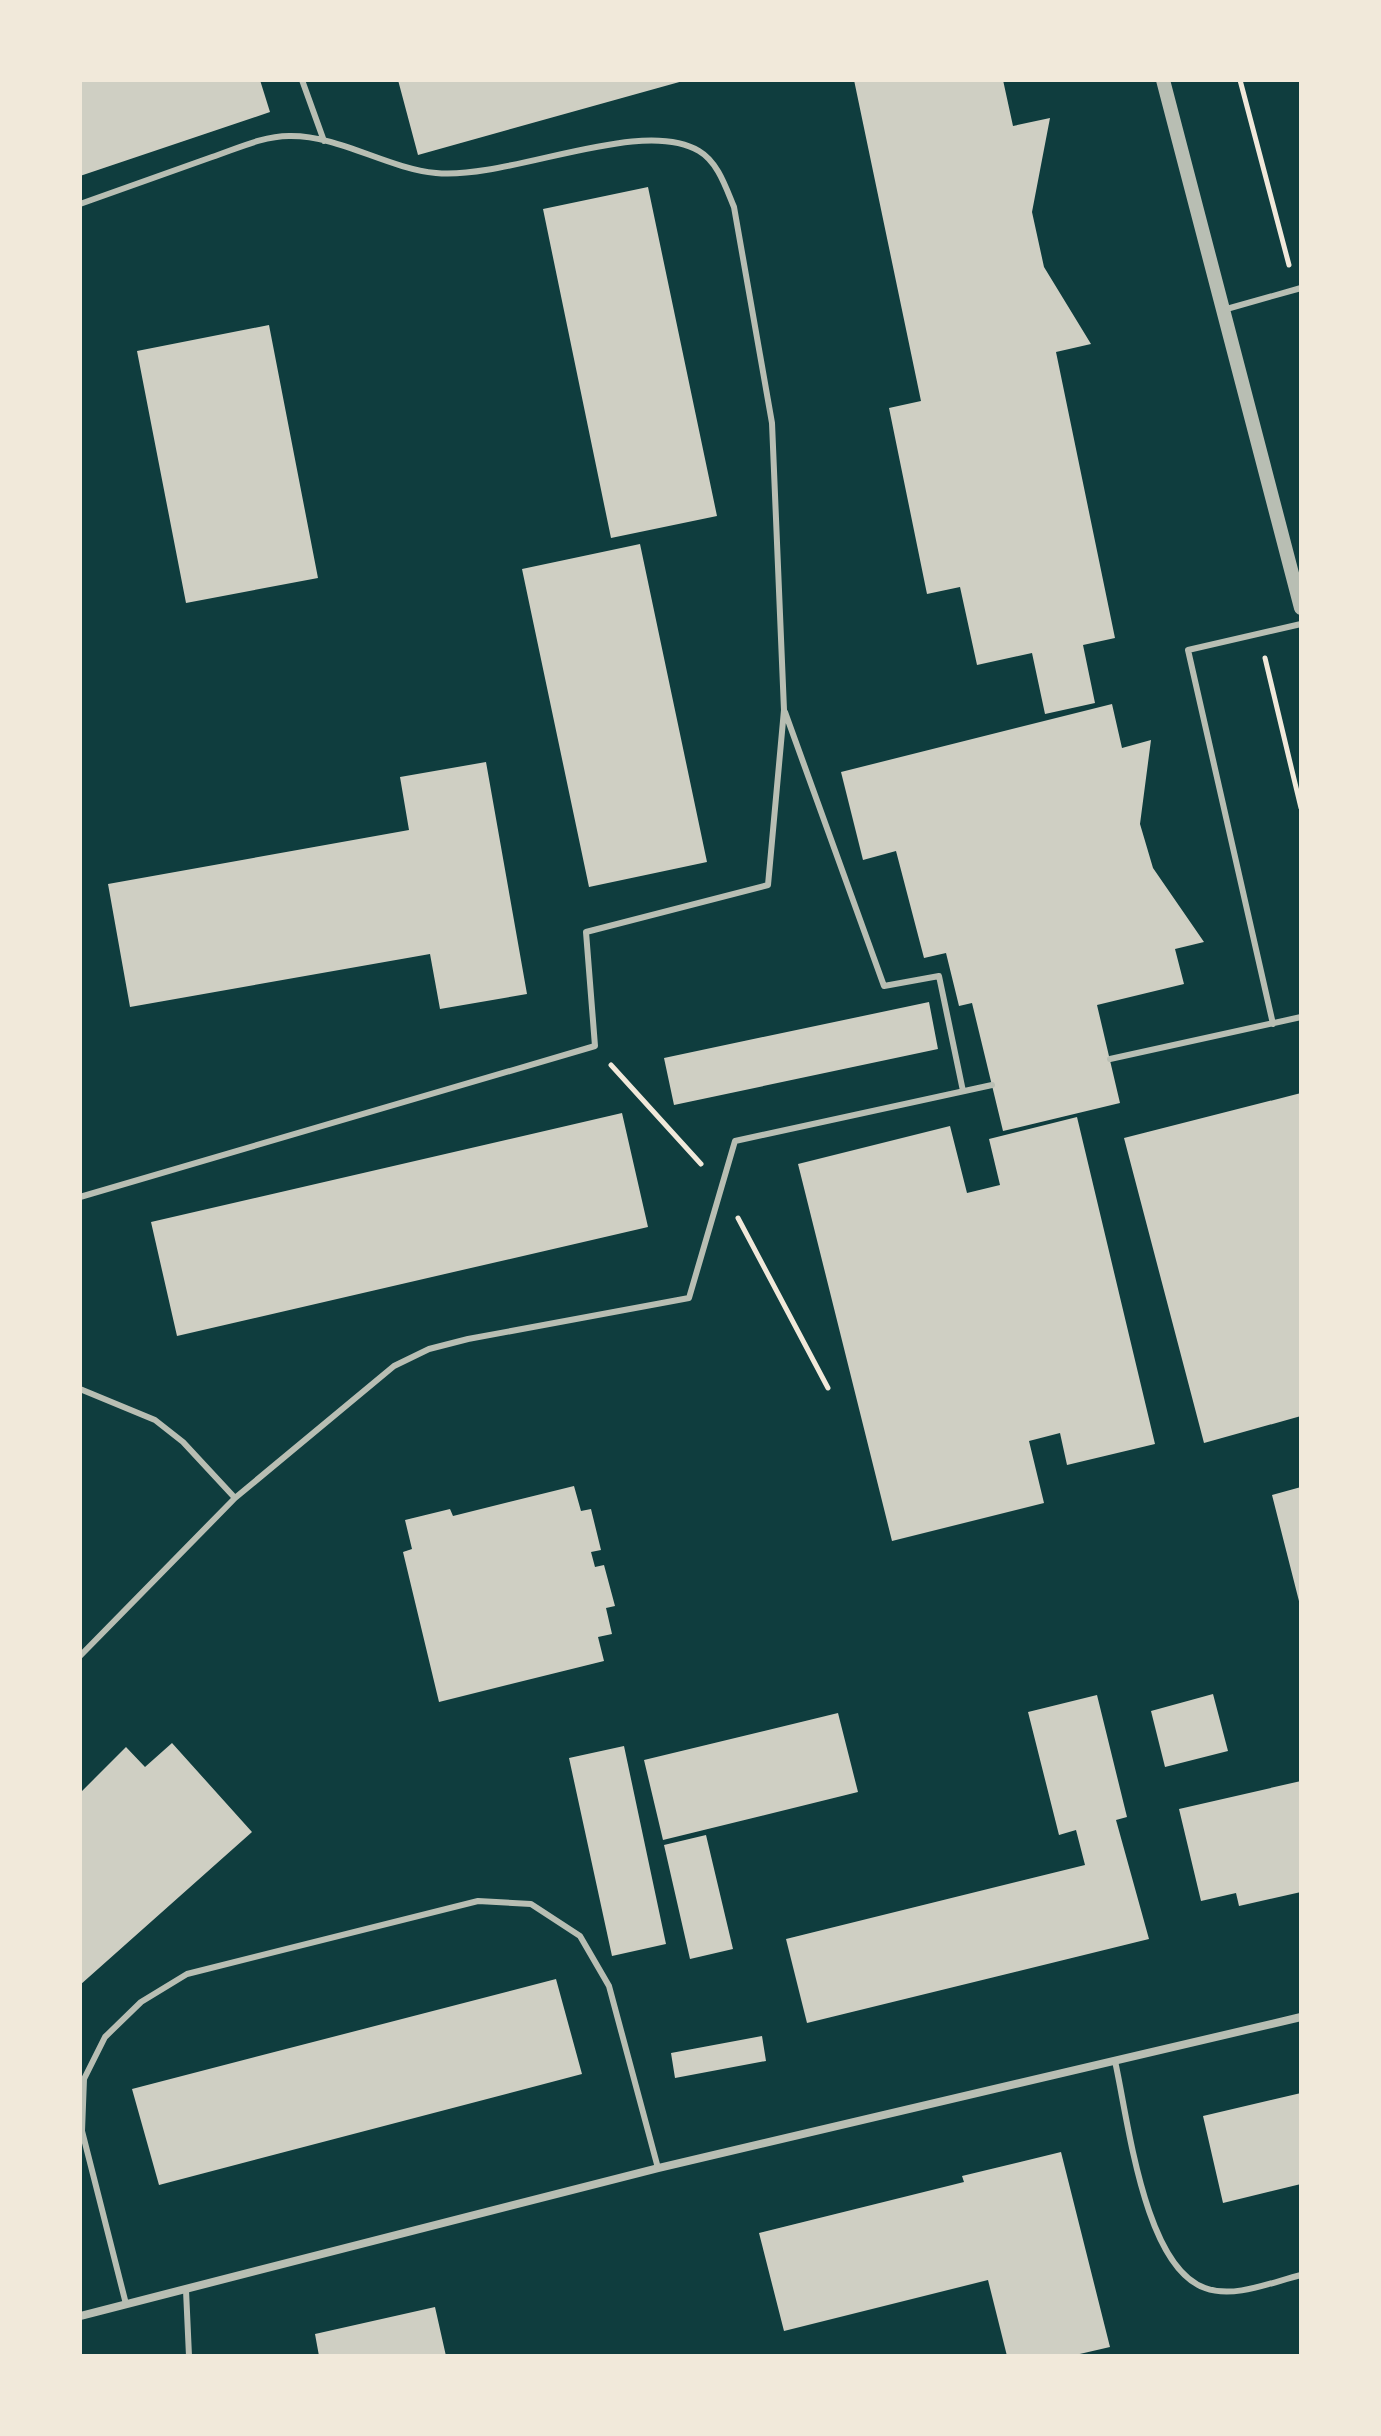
<svg xmlns="http://www.w3.org/2000/svg" width="1381" height="2436" viewBox="0 0 1381 2436" font-family="Arial,sans-serif">
<style>
.building{fill:#cfcfc3}
.lines{fill:none;stroke-linecap:round;stroke-linejoin:round}
.path{stroke:#f1e9da;stroke-width:5}
.service{stroke:#b8beb3;stroke-width:6}
.minor{stroke:#b8beb3;stroke-width:8}
.tertiary{stroke:#b8beb3;stroke-width:14}
</style>
<rect width="100%" height="100%" fill="#0f3d3e"/>
<path class="building" d="M80,80H260L270,112L80,176Z
M398,80L531,82L683,81L418,155Z
M854,80H1003L1013,126L1050,118L1032,212L1044,267L1091,344L1056,352L1115,638L1083,645L1095,703L1045,714L1032,653L977,665L960,587L927,594L889,408L921,401Z
M648,187L717,516L611,538L543,209Z
M269,325L318,578L186,603L137,351Z
M640,544L707,862L589,887L522,569Z
M1112,704L1122,748L1151,740L1140,824L1153,868L1204,942L1175,949L1184,984L1097,1005L1120,1103L1003,1131L972,1003L959,1006L946,953L924,958L896,851L863,860L841,772Z
M486,762L527,994L440,1009L430,954L130,1007L108,884L409,830L400,777Z
M929,1002L938,1049L674,1105L664,1058Z
M1301,1093V1416L1204,1443L1124,1138Z
M622,1113L648,1227L177,1336L151,1222Z
M1077,1117L1155,1444L1067,1465L1060,1433L1029,1441L1044,1503L892,1541L798,1164L950,1126L967,1193L1000,1185L989,1139Z
M574,1486L581,1511L591,1509L601,1550L591,1552L595,1567L604,1565L615,1606L606,1608L612,1634L598,1637L604,1661L439,1702L403,1552L412,1549L405,1520L450,1509L453,1516Z
M1301,1487V1605H1300L1272,1495Z
M1213,1694L1228,1751L1165,1767L1151,1711Z
M1097,1695L1127,1817L1116,1820L1149,1939L807,2023L786,1939L1085,1865L1076,1830L1059,1835L1028,1712Z
M838,1713L858,1792L663,1840L644,1760Z
M172,1743L252,1832L80,1985V1793L126,1747L145,1767Z
M624,1746L666,1944L612,1956L569,1758Z
M1301,1781V1892L1239,1906L1236,1893L1201,1901L1179,1809Z
M706,1835L733,1949L690,1959L664,1845Z
M556,1979L582,2074L159,2185L132,2089Z
M762,2036L766,2061L675,2078L671,2053Z
M1301,2093V2184L1223,2203L1203,2116Z
M1061,2152L1110,2347L1071,2356H1007L988,2280L784,2331L759,2233L964,2182L962,2176Z
M435,2307L446,2356H319L315,2334Z"/>
<g class="lines">
<path class="path" d="M1240,80L1289,265
M1265,658L1301,808
M611,1065L701,1164
M738,1218L828,1388"/>
<path class="service" d="M302,80L324,141
M80,204C124,188 168,173 212,157C236,149 263,136 289,136C339,135 386,168 436,173C509,180 641,116 699,151C718,162 726,188 734,207L772,423L784,710L768,885L586,932L595,1046L80,1197
M1223,310L1301,288
M785,712L884,986L939,976L963,1091
M1273,1024L1188,650L1301,624
M1110,1059L1301,1017
M80,1389L155,1420L183,1442L235,1498
M80,1656L235,1498L394,1366L429,1349L468,1339L689,1298L735,1141L992,1085
M1115,2061C1128,2119 1144,2267 1205,2288C1234,2299 1272,2282 1301,2275
M186,2290L189,2356
M126,2304L82,2131L84,2079L105,2037L141,2002L187,1974L478,1901L531,1904L580,1936L609,1986L658,2168"/>
<path class="minor" d="M80,2316L658,2168L1301,2017"/>
<path class="tertiary" d="M1163,80L1301,608"/>
</g>
<rect width="1381" height="2436" fill="none" stroke="#f1e9da" stroke-width="164"/>
</svg>
